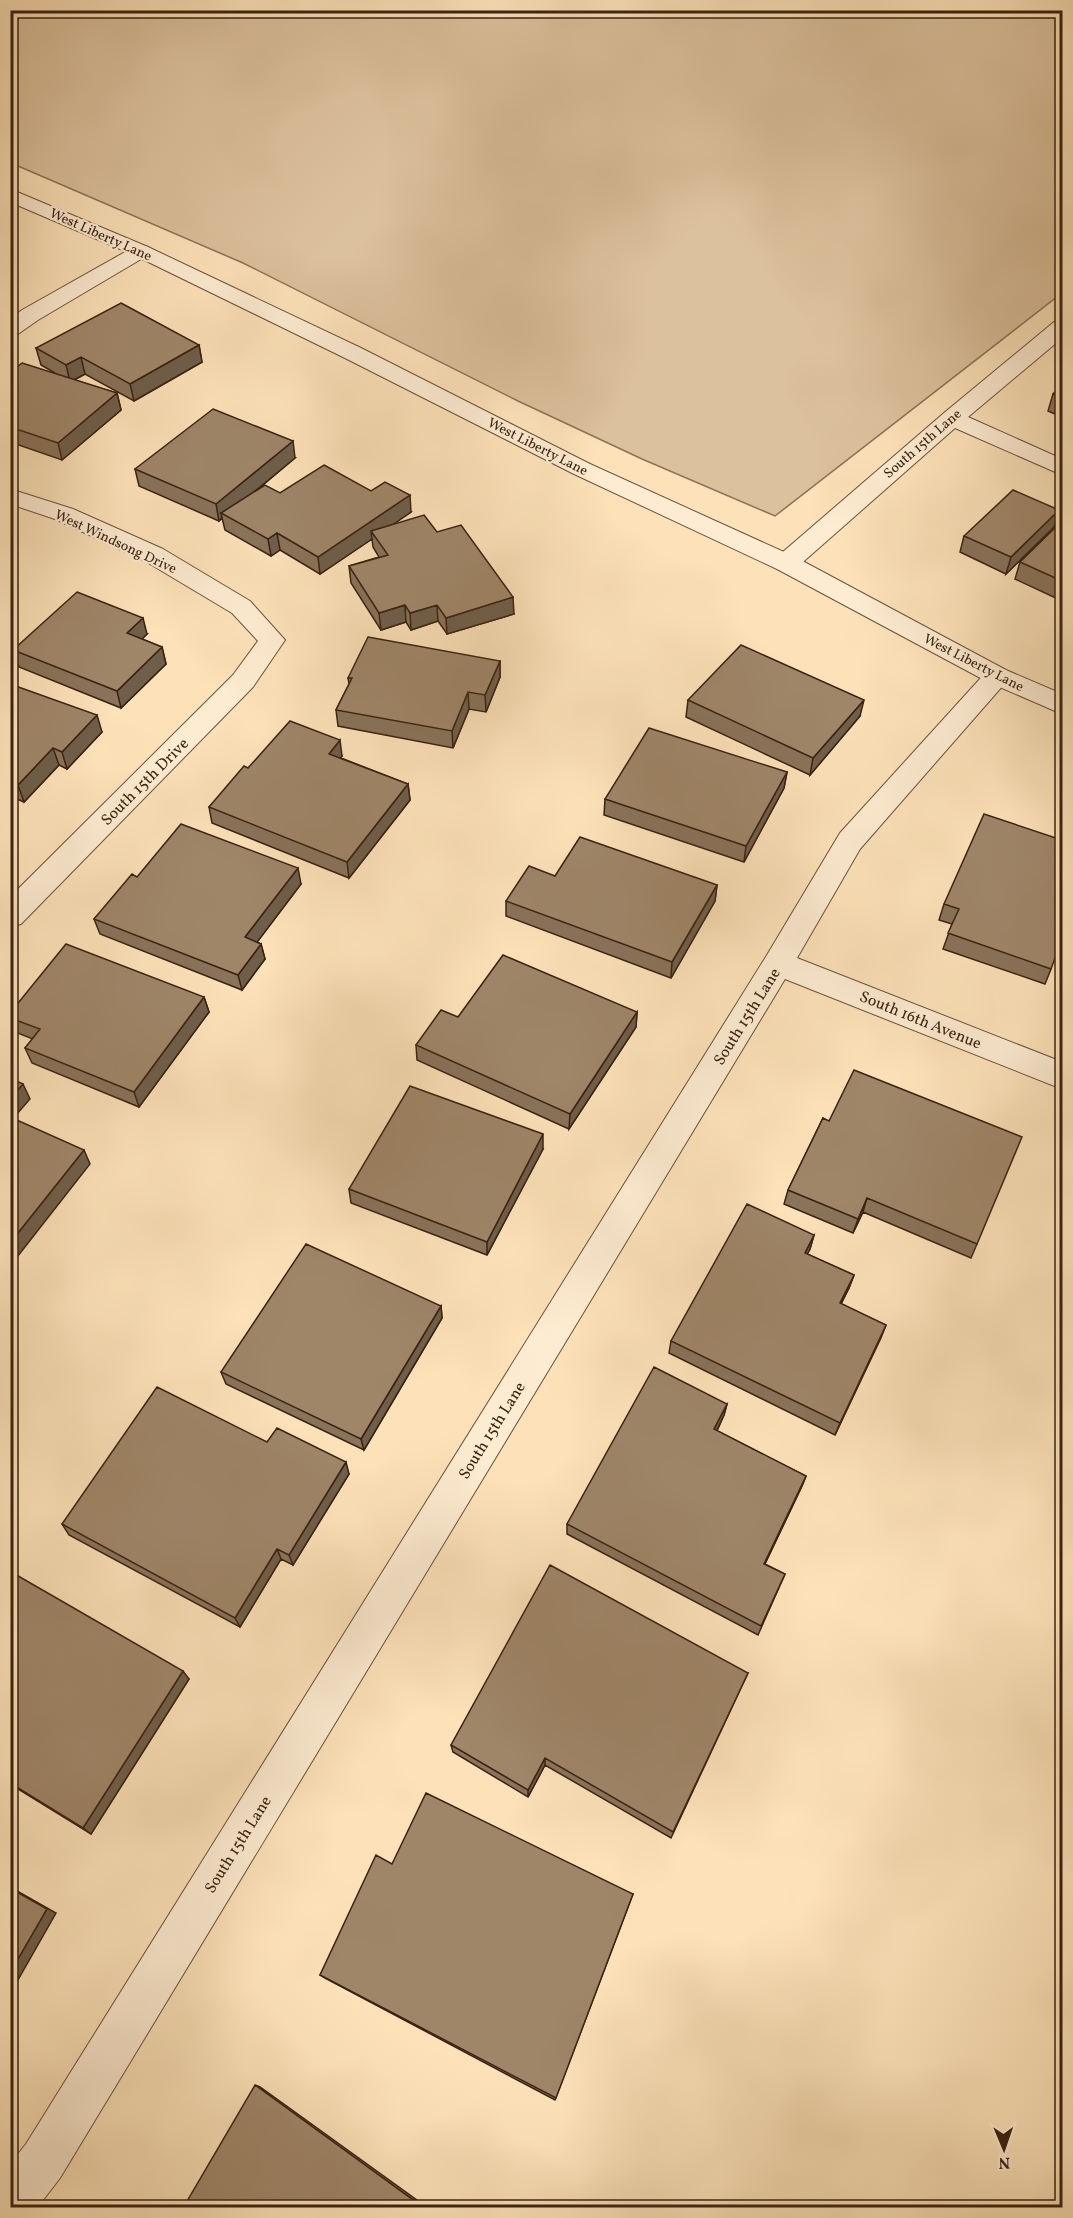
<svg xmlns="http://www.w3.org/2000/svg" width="1073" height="2218" viewBox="0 0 1073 2218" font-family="Vollkorn,serif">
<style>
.green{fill:#dcc19d;stroke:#8b7258;stroke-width:1.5}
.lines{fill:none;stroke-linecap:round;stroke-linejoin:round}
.minor-casing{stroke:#6b523c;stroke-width:2}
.tertiary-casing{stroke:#6b523c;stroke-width:2}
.minor{fill:#feecd2;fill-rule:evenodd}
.tertiary{fill:#feecd2;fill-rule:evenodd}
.wall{fill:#89735a;stroke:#3a2212;stroke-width:1.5}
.shaded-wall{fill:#6f5e4a;stroke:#3a2212;stroke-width:1.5}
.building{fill:#9f8669;stroke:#3a2212;stroke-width:1.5}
.labels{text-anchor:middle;stroke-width:4.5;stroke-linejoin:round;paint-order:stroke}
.far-street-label{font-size:14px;fill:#3a2212;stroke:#feecd2}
.street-label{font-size:16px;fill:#3a2212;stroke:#feecd2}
</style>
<rect width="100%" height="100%" fill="#fde2b9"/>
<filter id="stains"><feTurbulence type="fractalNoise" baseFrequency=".00333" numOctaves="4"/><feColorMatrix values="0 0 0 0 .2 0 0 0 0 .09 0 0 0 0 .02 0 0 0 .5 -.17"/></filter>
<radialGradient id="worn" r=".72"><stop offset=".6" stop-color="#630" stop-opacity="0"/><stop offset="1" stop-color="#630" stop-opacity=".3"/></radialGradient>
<path class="green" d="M837,10L1062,18V293L775,516L642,459L518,401L243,263L11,163V11Z"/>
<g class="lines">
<defs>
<path id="minor" d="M141,245L148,247L151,251L148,255L38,320L18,334L10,335V319L22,310L134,247Z
M1062,320V338L968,417L1062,459V475L955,428L795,569L786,571L777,569L773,563L777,557L944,413L1054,322Z
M10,489L73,509L163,549L250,601L285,640L253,687L21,924L10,927V897L233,675L258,641L232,613L145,561L55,519L10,504Z
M997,667L1006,670L1010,676L1006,682L860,849L797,958L1062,1062V1089L785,979L60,2178L37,2208H10V2164L26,2144L767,955L840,833L988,670Z"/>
<path id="tertiary" d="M10,189L148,247L361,348L590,464L795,557L1006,670L1062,694V714L988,682L777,569L574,474L345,358L134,255L10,202Z"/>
</defs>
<use href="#minor" class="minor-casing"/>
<use href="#tertiary" class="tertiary-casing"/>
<use href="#minor" class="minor"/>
<use href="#tertiary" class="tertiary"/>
</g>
<path class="wall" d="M199,345L202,362L134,401L85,374L74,380L117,393L121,410L62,460L10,442V372L55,373L41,365L36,348Z
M1062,386V417L1048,411L1053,394Z
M295,458L256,491L280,493L411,512L393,524L437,532L514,614L447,634L438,621L411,630L406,622L381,630L351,583L349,566L379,557L373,547L372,539L320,574L280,550L271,556L225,530L222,518L219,521L139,486L135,469Z
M1062,521V595L1058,599L1015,579L1020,562Z
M1054,527L1006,574L960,552L964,536Z
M147,634L142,639L162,647L166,664L121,708L19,667L13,650Z
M500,661V677L486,712L469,709L453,748L338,726L336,710L349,684L348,678Z
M10,684L102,732L67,769L59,765L24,802L10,796Z
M688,700L860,716L810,775L686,717Z
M342,756L341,758L408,784L410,800L349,878L212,823L209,807L248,768Z
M787,772L784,788L744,862L604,815L605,799Z
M1062,840L1051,969L1045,984L943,949L952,924L939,920L944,904Z
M555,876L717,885L715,901L671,978L506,916V901Z
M137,877L301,884L257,942L261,944L265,959L242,990L100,934L94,919Z
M204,997L209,1012L139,1107L32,1063L25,1048L33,1039L15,1032L10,1022V1013Z
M637,1012L636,1027L569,1129L417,1060L416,1045L458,1017Z
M823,1118L977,1244L971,1258L863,1212L853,1233L784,1204L788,1190Z
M543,1149L487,1255L351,1203L349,1189Z
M814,1235L810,1249L807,1254L854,1275L849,1288L841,1304L886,1325L835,1435L669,1353L671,1341Z
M441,1306L442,1318L364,1450L226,1384L221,1372Z
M727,1404L724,1415L717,1431L806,1476L802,1486L765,1564L785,1574L758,1635L567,1534V1524Z
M267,1442L349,1474L293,1565L281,1559L240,1627L69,1535L62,1524Z
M10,1576L189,1679L91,1834L10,1784Z
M748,1673L671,1838L545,1765L528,1797L453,1752L451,1745Z
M392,1864L633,1894L555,2100L325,1978L320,1975Z"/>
<path class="shaded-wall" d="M199,345L202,362L134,401L130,384Z
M81,357L85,374L70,382L66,365Z
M117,393L121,410L62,460L58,443Z
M293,441L295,458L226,515L221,513L222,518L219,521L216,504Z
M410,495L411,512L375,537L371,531L372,539L320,574L318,557Z
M1059,510L1054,527L1006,574L1011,557Z
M277,533L280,550L271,556L268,539Z
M1062,586V595L1058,599Z
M513,597L514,614L447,634L446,618Z
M405,605L406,622L381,630L379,613Z
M437,605L438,621L411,630L410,613Z
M143,618L147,634L131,650L127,633Z
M162,647L166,664L121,708L117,691Z
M500,661V677L486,712L485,695Z
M468,692L469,709L453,748L452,731Z
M864,700L860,716L810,775L813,758Z
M97,715L102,732L67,769L62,752Z
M340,740L342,756L331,770L329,754Z
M53,748L59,765L24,802L18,785Z
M787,772L784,788L744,862L746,846Z
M408,784L410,800L349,878L347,862Z
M298,868L301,884L249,953L245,937Z
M717,885L715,901L671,978L672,962Z
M261,944L265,959L242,990L238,975Z
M204,997L209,1012L139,1107L134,1092Z
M637,1012L636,1027L569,1129L570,1114Z
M23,1084L30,1099L10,1122V1099Z
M543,1134V1149L487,1255V1242Z
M84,1150L90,1164L10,1266V1243Z
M867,1198L863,1212L853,1233L858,1219Z
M814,1235L810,1249L801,1266L805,1253Z
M854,1275L849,1288L835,1316L840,1303Z
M441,1306L442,1318L364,1450L361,1439Z
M886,1325L881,1338L835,1435L840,1423Z
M727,1404L724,1415L712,1441L714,1429Z
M346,1462L349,1474L293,1565L289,1555Z
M806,1476L802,1486L760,1574L764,1564Z
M277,1549L281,1559L240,1627L235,1618Z
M183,1671L189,1679L91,1834L83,1828Z
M545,1758V1765L528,1797V1790Z
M10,1887L56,1913L10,1994Z
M255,2085L260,2087L428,2208H424Z"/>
<path class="building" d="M121,303L199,345L130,384L81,357L66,365L36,348Z
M22,363L117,393L58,443L10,427V372Z
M1062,386V398L1053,394Z
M213,409L293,441L216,504L135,469Z
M324,465L371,491L385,482L410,495L318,557L277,533L268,539L221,513L265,485L280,493Z
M1013,490L1059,510L1011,557L964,536Z
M424,515L437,532L461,525L513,597L446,618L437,605L410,613L405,605L379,613L349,566L388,555L371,531Z
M1062,521V581L1020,562Z
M77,592L143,618L127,633L162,647L117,691L13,650Z
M368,637L500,661L485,695L468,692L452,731L336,710L352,678H348Z
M741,645L864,700L813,758L688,700Z
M10,684L97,715L62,752L53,748L18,785L10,782Z
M290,721L340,740L329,754L408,784L347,862L209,807L244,766L248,768Z
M649,728L787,772L746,846L605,799Z
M984,814L1062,840V939L1051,969L948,933L959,909L944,904Z
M181,824L298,868L245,937L261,944L238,975L94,919L132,874L137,877Z
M580,837L717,885L672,962L506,901L529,866L555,876Z
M66,944L204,997L134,1092L25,1048L40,1029L10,1018V1013Z
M503,955L637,1012L570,1114L416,1045L441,1010L458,1017Z
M854,1070L1022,1137L977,1244L867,1198L858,1219L788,1190L823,1118L829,1121Z
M10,1078L23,1084L10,1099Z
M410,1086L543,1134L487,1242L349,1189Z
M10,1117L84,1150L10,1243Z
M747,1204L814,1235L805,1253L854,1275L840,1303L886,1325L840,1423L671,1341Z
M306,1244L441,1306L361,1439L221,1372Z
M654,1367L727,1404L714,1429L806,1476L764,1564L785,1574L761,1626L567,1524Z
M157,1387L267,1442L277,1428L346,1462L289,1555L277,1549L235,1618L62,1524Z
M550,1565L748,1673L673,1832L545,1758L528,1790L451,1745Z
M13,1573L183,1671L83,1828L10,1783V1576Z
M426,1793L633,1894L556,2098L320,1975L376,1855L392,1864Z
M10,1888L47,1909L10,1973Z
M255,2085L424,2208H183Z"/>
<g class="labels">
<g class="far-street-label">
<text transform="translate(101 234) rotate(24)" y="5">West Liberty Lane</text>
<text transform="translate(922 443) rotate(-41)" y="5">South 15th Lane</text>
<text transform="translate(538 446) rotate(27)" y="5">West Liberty Lane</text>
<text transform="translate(116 541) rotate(25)" y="5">West Windsong Drive</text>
<text transform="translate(974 662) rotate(27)" y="5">West Liberty Lane</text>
</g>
<g class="street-label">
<text transform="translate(144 781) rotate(-45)" y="6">South 15th Drive</text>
<text transform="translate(746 1016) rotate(-58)" y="6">South 15th Lane</text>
<text transform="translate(921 1019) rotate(22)" y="6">South 16th Avenue</text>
<text transform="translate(491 1430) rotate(-58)" y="6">South 15th Lane</text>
<text transform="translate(237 1844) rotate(-58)" y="6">South 15th Lane</text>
</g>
</g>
<rect width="1073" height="2218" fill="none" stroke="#fde2b9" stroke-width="36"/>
<rect x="12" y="12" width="1049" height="2194" fill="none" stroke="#3a2212" stroke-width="3"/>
<rect x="18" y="18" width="1037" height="2182" fill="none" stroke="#3a2212" stroke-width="1.5"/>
<g transform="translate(1004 2149) rotate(178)" stroke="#feecd2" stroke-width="4.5" paint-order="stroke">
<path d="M0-4.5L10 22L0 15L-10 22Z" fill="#3a2212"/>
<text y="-9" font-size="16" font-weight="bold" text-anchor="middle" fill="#3a2212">N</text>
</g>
<rect width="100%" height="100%" filter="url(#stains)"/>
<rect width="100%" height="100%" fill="url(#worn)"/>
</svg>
